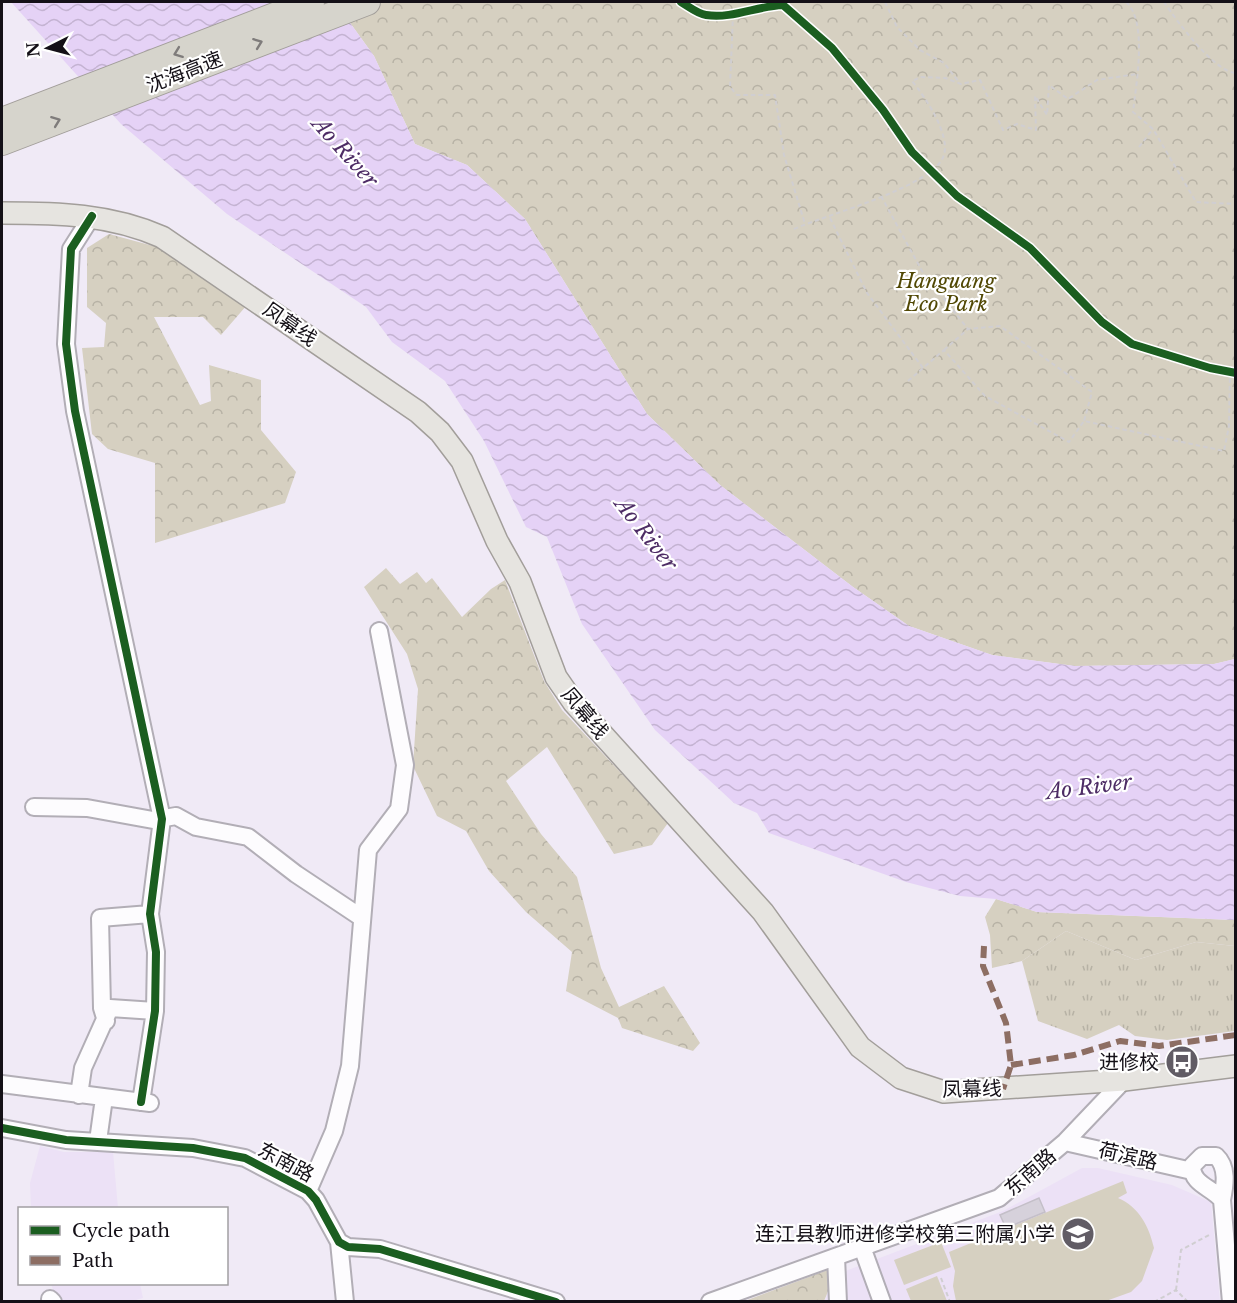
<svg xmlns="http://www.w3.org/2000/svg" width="1237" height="1303" viewBox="0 0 1237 1303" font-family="'Libre Baskerville','Noto Sans SC',serif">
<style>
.built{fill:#ece1f6}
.grass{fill:url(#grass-tufts)}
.forest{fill:url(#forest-crowns)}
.pitch{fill:#d6d0c1}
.water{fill:url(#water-waves)}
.building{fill:#d6d1db;stroke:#c4bfc8;stroke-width:1.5}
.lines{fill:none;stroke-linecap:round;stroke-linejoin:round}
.minor-casing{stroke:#b2aeb6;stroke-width:20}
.major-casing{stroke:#a29e9a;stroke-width:24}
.highway-casing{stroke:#a29e9a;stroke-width:28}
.path{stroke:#d0ced1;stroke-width:2;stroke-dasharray:4.5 3;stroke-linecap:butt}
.minor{stroke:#fdfcfe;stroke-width:16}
.major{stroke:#e6e4e0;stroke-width:21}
.highway{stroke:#d6d4cc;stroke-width:26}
.quiet{stroke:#8d6e63;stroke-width:6;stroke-dasharray:12 6;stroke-linecap:butt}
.cycleway-casing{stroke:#fff;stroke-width:11}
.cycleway{stroke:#1b5e20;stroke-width:8}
.oneway{stroke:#7f7c7b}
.labels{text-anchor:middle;stroke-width:4.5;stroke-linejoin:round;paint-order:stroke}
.street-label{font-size:20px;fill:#141017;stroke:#fff}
.park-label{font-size:20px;font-style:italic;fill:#514804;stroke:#fff}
.poi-label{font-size:20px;fill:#141017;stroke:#fff;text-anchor:end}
.water-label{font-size:21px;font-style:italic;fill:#4d2c65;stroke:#fff}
</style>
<defs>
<pattern id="grass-tufts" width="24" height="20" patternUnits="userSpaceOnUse" patternTransform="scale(1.5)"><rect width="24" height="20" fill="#d6d0c1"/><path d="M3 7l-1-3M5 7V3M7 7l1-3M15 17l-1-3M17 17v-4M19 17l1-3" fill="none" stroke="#b7b2a5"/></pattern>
<pattern id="forest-crowns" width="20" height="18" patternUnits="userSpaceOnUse" patternTransform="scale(1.5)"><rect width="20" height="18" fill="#d6d0c1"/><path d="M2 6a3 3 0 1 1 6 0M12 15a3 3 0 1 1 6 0" fill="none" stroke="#b7b2a5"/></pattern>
<pattern id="water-waves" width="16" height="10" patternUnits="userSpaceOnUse" patternTransform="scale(1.5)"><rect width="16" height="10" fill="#e5d2f6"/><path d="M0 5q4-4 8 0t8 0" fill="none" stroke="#c4b3d2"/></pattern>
</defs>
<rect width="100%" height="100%" fill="#f0eaf6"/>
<path class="built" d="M40,1146L64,1152H113L118,1208H31L30,1183Z
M1082,1168H1098L1172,1185L1211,1202L1220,1301L824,1302L835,1275L1003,1211Z
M51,1284H140L143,1298L129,1302L57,1301Z"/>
<path class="grass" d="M1066,931L1136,960L1196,942L1235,946V1031L1167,1040L1135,1036L1119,1025L1087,1039L1038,1021L1022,961Z"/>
<path class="forest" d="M335,2H1235V659L1214,664L1075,666L992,655L909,626L853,587L720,485L647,414L525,219L467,165L415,144L374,56Z
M109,234L157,247L247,305L221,335L203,317H154L200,405L211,401L209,365L261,380V430L296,472L285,503L155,543V463L108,449L92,434L82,348L104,347L106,323L87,307V248Z
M386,568L400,584L417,572L426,583L432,578L462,617L491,589L505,580L544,681L562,710L668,823L652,845L614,854L547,747L506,781L541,834L577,877L601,968L619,1007L664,986L700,1043L693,1051L622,1028L618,1018L566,991L572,952L526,912L489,871L466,831L437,816L413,766L418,689L407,654L364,587Z
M996,899L1037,912L1235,920V946L1196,942L1136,960L1066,931L1022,961L992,968L990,935L985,917Z
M833,1268L835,1275L824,1301L742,1302Z"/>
<path class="pitch" d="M1123,1181L1127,1193L1118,1198C1139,1207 1149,1226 1154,1248L1142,1281L1131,1292L1106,1301H956L953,1286L955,1271L949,1252Z
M941,1242L951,1267L904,1285L894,1260Z
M937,1276L947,1301H911L906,1289Z"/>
<path class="water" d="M11,2H335L374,56L415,144L467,165L525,219L647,414L720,485L853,587L909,626L992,655L1075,666L1214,664L1235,659V920L1037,912L996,899L960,896L906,882L769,833L757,813L734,803L655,730L582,624L547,537L526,527L484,441L445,381L392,342L366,307L227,214L121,124Z"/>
<path class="building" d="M1039,1198L1045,1212L1006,1228L1000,1215Z"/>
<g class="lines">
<defs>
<path id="minor" d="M92,216L71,249L66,344L75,411L162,819L150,914L156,952L155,1011L141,1102
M34,807L87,808L153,820L176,816L196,827L248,837L296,874L362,918
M106,1021L102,1008L100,918L150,914
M2,1084L150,1103
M79,1095L83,1068L110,1008L155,1011
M2,1128L66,1140L193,1148L245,1158L308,1191L316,1200L339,1242L348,1247L380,1249L556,1302
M98,1141L104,1098
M1065,1142L1192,1171
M308,1191L334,1131L350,1066L368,850L399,809L405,765L379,631
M1222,1200C1212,1187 1192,1185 1192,1166L1202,1156H1216C1228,1167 1225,1185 1222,1200L1231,1302
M339,1242L345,1302
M862,1247L882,1302
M836,1257L838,1302
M50,1299L53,1302
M710,1302L999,1198L1065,1142L1124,1080"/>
<path id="major" d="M2,213C58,213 110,214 162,237L418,412L440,432L462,461L497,541L520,582L556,677L574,703L763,912L860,1047L901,1078L944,1092L1124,1080L1236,1066"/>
<path id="highway" d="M2,121L311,2
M2,142L367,2"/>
</defs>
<use href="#minor" class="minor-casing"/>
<use href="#major" class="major-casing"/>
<use href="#highway" class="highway-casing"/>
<path class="path" d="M885,2L897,27L920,50L944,63L959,82
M1126,2C1148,21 1136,85 1133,112L1153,129L1196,202L1236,204
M1164,2C1176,20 1214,72 1236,73
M733,14L730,87L737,95H775L784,155L805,224
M1139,147L1153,129
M881,196L922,271L968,329
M830,218L867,293L923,368
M794,229C825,215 934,187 944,155C950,133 925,97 912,81L921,77L945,78L961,84L980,80L1003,130L1017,124L1036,130L1035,96L1047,115L1049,85L1068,99L1097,80L1137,74
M944,350L968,329L1000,326L1092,392L1084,421
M908,381L944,350L985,396L1069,442L1084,421L1224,451L1229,426L1230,372
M941,1278L950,1302
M1176,1290L1181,1250L1211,1234
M1154,1302L1176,1290L1188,1302"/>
<use href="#minor" class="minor"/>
<use href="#major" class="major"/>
<use href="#highway" class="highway"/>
<path class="quiet" d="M984,946L983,966L1006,1023L1011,1065L1003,1089
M1011,1065L1074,1055L1120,1041L1159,1046L1236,1035"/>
<defs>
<path id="cycleway" d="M681,2C688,6 698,14 706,15C732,19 757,6 783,5L832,48L883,110L912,152L957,196L1030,248L1102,322L1132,344L1210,368L1236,373
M92,216L71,249L66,344L75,411L162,819L150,914L156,952L155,1011L141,1102
M2,1128L66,1140L193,1148L245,1158L308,1191L316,1200L339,1242L348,1247L380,1249L556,1302"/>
</defs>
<use href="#cycleway" class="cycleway-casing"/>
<use href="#cycleway" class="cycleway"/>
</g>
<defs><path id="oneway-chevron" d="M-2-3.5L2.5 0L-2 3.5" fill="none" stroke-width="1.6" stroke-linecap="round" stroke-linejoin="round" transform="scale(1.5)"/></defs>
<g class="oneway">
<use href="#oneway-chevron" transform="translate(258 43) rotate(-21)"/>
<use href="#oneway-chevron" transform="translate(178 53) rotate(159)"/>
<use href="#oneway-chevron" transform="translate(56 121) rotate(-21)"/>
</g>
<defs>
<symbol id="bus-disc" viewBox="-11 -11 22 22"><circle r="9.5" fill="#615c65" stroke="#fff"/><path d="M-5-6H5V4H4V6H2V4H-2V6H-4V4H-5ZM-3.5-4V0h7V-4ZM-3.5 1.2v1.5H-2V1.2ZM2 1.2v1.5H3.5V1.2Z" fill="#fff"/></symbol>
<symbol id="school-disc" viewBox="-11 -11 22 22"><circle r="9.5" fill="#615c65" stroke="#fff"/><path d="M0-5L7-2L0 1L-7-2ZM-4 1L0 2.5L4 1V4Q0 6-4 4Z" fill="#fff"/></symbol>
</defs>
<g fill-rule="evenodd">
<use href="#bus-disc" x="1163" y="1043" width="38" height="38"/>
<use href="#school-disc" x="1059" y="1215" width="38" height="38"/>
</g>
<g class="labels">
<g class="street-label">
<text transform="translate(184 72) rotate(-21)" y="7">沈海高速</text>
<text transform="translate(290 324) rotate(35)" y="7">凤幕线</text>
<text transform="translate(585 713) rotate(50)" y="7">凤幕线</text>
<text transform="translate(972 1089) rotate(-1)" y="7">凤幕线</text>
<text transform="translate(1128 1156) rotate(13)" y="7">荷滨路</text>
<text transform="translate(286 1162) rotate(28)" y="7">东南路</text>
<text transform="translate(1030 1172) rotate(-41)" y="7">东南路</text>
</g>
<g class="park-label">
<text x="946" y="288">Hanguang<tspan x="946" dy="23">Eco Park</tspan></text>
</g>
<g class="poi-label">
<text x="1159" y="1069">进修校</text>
<text x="1055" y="1241">连江县教师进修学校第三附属小学</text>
</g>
<g class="water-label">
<text transform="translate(345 152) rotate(48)" y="7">Ao River</text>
<text transform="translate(646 534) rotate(52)" y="7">Ao River</text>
<text transform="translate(1089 787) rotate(-7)" y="7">Ao River</text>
</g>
</g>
<rect width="1237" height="1303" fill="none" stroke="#141017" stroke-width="6"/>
<rect x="18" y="1207" width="210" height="78" fill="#ffffff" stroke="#a19fa2" stroke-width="1.5"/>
<rect x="30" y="1226" width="30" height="9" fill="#1b5e20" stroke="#a19fa2" stroke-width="1.5"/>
<text x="72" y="1237" font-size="18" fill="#141017">Cycle path</text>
<rect x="30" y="1256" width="30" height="9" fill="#8d6e63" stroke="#a19fa2" stroke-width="1.5"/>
<text x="72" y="1267" font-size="18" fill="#141017">Path</text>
<g transform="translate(48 48) rotate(264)" stroke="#ffffff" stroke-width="4.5" paint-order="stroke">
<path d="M0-4.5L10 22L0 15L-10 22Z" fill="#141017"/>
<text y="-9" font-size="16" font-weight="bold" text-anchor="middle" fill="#141017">N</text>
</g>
</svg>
